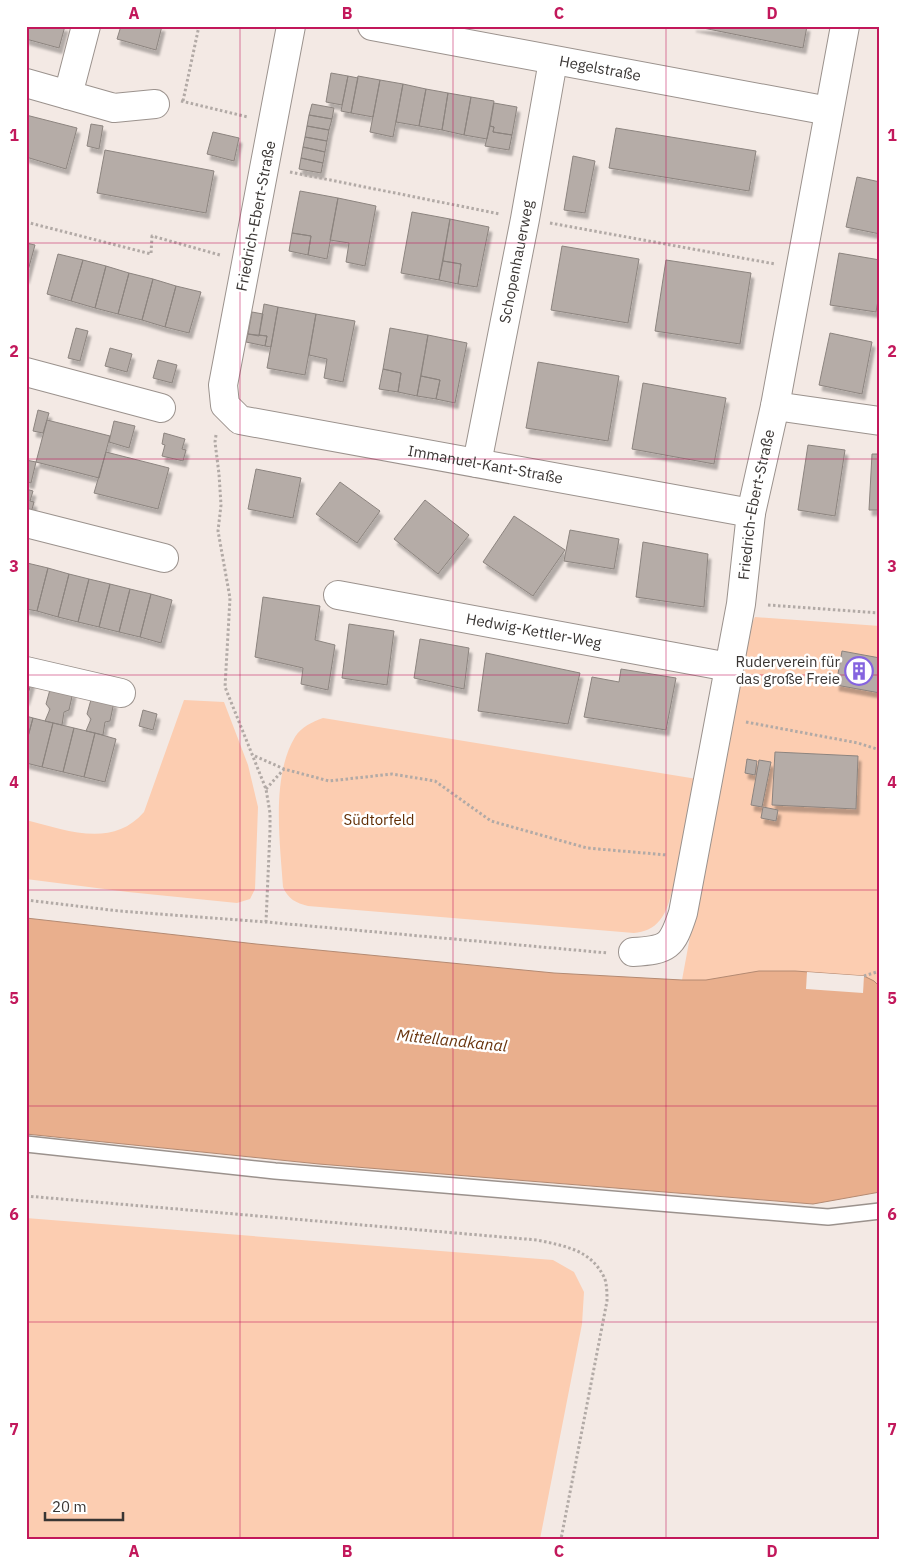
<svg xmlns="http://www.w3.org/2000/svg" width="906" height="1565" viewBox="0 0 906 1565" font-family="'IBM Plex Sans',sans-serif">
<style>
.green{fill:#fccdb1}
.water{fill:#e9af8d;stroke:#b48a72}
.pier{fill:#f3e9e4}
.building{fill:#b5aca7;stroke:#8c847f;filter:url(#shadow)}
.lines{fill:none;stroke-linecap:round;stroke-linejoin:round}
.service-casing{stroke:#9b928d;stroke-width:18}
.minor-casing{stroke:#9b928d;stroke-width:30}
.path{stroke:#b2aaa6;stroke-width:3;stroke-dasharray:2.5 2.5;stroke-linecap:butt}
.service{stroke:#fff;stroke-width:15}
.minor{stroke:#fff;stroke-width:28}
.grid{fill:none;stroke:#c2185b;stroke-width:1;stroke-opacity:0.55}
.labels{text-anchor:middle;stroke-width:5;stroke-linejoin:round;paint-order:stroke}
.street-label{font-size:15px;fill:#393533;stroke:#fff}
.poi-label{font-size:15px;fill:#393533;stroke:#fff;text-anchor:end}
.park-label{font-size:15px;fill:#612d04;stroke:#fff}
.water-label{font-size:16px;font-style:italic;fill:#69340d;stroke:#fff}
.neatline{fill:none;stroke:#c2185b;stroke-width:2}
.grid-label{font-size:16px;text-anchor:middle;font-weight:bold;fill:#c2185b}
</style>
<defs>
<filter id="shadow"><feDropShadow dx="3" dy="5.5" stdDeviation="1" flood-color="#0004"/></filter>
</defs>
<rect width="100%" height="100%" fill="#f3e9e4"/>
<path class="green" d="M755,617L880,626V994L682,980L746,634Z
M184,700L224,702L248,765L258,807L255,889L250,899L237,903L128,892L26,879V820C66,830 112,849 144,812Z
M323,718L697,779C690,813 684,847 675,880C671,893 669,909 660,920C653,929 644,932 634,933L308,906C296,903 288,899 283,887C280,842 271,777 295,737C301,727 312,722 323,718Z
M26,1218L553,1260L574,1272L584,1292L582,1324L540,1539H26Z"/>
<path class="water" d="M26,918L256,944L554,973L682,980H706L759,971H795L864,976L874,981L880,987V1192L813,1204L319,1164L26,1134Z"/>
<path class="pier" d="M807,972L864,976L863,993L806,989Z"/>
<path class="building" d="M26,26H65L59,48L26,39Z
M121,26H162L156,50L117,39Z
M693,26H807L803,48Z
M331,73L348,76L342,105L326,102Z
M348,76L358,78L351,113L341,111Z
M358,76L380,80L373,117L351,113Z
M380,80L403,84L393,137L370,132Z
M403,84L426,89L419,126L396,122Z
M426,89L448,93L442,130L419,126Z
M448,93L471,97L464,135L442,130Z
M471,97L494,101L487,139L464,135Z
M494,103L517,107L512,135L493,132L494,127L490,126Z
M312,104L334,108L332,119L309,115Z
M26,115L77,128L66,169L26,157Z
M309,115L332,119L329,130L307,126Z
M91,124L103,126L99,149L87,146Z
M307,126L329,130L327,141L305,137Z
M490,126L494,127L493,132L512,135L509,150L485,146Z
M616,128L756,151L749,191L609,168Z
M213,132L239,138L234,161L207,154Z
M305,137L327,141L325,152L303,147Z
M303,147L325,152L323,163L301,158Z
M105,150L214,171L206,213L97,193Z
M573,156L595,161L585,213L564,210Z
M301,158L323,163L321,173L299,169Z
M857,177L880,182V234L846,227Z
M300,191L338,198L327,259L308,255L311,236L292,233Z
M338,198L376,206L365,266L346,262L349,243L330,240Z
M412,212L450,219L439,280L401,273Z
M450,219L489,227L477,287L458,284L461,264L443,261Z
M292,233L311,236L308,255L289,251Z
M26,243L35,245L26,278Z
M562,246L639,259L628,323L551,310Z
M839,253L880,260V289L876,312L830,305Z
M58,254L83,260L71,301L47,294Z
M83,260L106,266L95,308L71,301Z
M666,260L751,273L740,344L655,331Z
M443,261L461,264L458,284L439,280Z
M106,266L129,273L118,314L95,308Z
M129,273L153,279L142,320L118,314Z
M153,279L176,286L165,327L142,320Z
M176,286L201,292L189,333L165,327Z
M264,304L278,307L271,347L265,346L267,336L259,335Z
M278,307L316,314L305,375L267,368Z
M252,312L263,314L259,336L248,334Z
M316,314L355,321L343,382L324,378L327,359L309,355Z
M76,328L88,331L80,361L68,358Z
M390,328L428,335L417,396L398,392L401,373L383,369Z
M830,333L872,342L862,394L819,385Z
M248,334L267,336L265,346L246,342Z
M428,335L467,343L455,403L436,399L440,380L421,376Z
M110,348L132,354L127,372L105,366Z
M158,360L177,365L172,383L153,378Z
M538,362L619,376L608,441L526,428Z
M383,369L401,373L398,392L379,389Z
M421,376L440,380L436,399L417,396Z
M643,383L726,398L714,464L632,449Z
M38,410L49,413L43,433L33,431Z
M47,420L110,436L99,478L36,462Z
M114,421L135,426L129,448L109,442Z
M164,433L185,439L182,449L186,450L183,461L162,456L165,445L162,444Z
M808,445L845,450L835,516L798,510Z
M106,452L169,468L158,509L94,493Z
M872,454H880V510H869Z
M26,460L36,462L31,483L26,482Z
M256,469L301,478L293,518L248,509Z
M340,482L380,511L357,543L316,514Z
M26,489L33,491L30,501L34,502L31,513L26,512Z
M425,500L469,535L438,574L394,539Z
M514,516L565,550L533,596L483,562Z
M570,530L619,539L614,569L564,561Z
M643,542L708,554L704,607L636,597Z
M27,563L48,568L37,611L26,609Z
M48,568L69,574L58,617L37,611Z
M69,574L89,579L78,622L58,617Z
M89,579L110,584L99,627L78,622Z
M110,584L130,589L119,632L99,627Z
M130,589L151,594L140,637L119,632Z
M151,594L172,600L161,643L140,637Z
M263,597L320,606L315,640L335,645L328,690L301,684L303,668L255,657Z
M349,624L394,631L387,685L342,678Z
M420,639L469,648L464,689L414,678Z
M842,651L880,658V693L836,685Z
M486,653L580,673L568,724L478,711Z
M621,669L676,678L666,730L584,717L592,677L619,682Z
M26,680L32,681L26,700Z
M51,686L73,692L69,710L64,712L62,725L45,721L50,709L46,704Z
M92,696L114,702L110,721L105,722L103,735L86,731L91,719L87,714Z
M143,710L157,714L153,730L139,726Z
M26,716L33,718L26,744Z
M33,718L53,723L42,767L26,763V744Z
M53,723L74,728L63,772L42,767Z
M74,728L95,733L84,777L63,772Z
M95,733L116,739L105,782L84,777Z
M775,752L858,756L856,809L772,805Z
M747,759L757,761L755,775L745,773Z
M759,760L771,762L762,807L751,805Z
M763,807L778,810L776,821L761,818Z"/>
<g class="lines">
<defs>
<path id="service" d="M26,1144L275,1171L828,1217L880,1211"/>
<g id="minor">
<path id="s1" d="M291,26L223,385L225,405L240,420L751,513"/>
<path id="s2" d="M372,26L829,111"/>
<path d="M26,83L114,108L155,104"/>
<path d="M68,95L86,26"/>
<path d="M26,372L161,408"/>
<path d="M775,406L880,421"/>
<path id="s3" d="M477,463L525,219L553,61"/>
<path d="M26,523L164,558"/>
<path id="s4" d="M338,595L729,667"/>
<path d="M26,671L121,693"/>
<path id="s5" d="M633,952C668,950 672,947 683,913L741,604L751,513L775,406L845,26"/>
</g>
</defs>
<use href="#service" class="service-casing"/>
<use href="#minor" class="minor-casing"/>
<path class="path" d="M181,101L248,117
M183,101L199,26
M290,172L500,214
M26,222L151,254L152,236L220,255
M550,223L775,264
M216,435L215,442L219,474L221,505L218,531L230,598L225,687L266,789L270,813V830L266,922
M768,605L880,613
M746,722L858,743L880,750
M255,756L284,769L329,781L392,774L435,781L491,821L587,848L667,855
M266,789L284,769
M26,900L119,911L266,922L608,953
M864,976L880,971
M26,1196L537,1240C564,1246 590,1249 604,1277C607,1283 607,1294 607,1301L561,1539"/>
<use href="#service" class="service"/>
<use href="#minor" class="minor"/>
</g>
<path class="grid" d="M240,26V1539M453,26V1539M666,26V1539M26,243H880M26,459H880M26,675H880M26,890H880M26,1106H880M26,1322H880"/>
<defs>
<symbol id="building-ring" viewBox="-11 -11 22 22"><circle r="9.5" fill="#fff" stroke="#8564df" stroke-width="1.5"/><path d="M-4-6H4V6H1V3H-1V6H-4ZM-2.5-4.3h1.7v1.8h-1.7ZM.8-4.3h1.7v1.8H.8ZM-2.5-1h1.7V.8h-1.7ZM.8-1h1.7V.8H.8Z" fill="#8564df"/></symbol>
</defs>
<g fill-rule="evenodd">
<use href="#building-ring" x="843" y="655" width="32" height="32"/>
</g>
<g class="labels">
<g class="street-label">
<text dy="5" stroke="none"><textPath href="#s2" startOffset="232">Hegelstraße</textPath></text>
<text transform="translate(256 216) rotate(-79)" y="5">Friedrich-Ebert-Straße</text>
<text dy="5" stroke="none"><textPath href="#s3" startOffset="205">Schopenhauerweg</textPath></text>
<text dy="5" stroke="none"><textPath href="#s1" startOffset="656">Immanuel-Kant-Straße</textPath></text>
<text dy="5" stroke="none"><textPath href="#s5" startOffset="486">Friedrich-Ebert-Straße</textPath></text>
<text dy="5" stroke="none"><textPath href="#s4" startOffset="199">Hedwig-Kettler-Weg</textPath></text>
</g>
<g class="poi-label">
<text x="840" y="667">Ruderverein für<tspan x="840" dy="17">das große Freie</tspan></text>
</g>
<g class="park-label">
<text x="379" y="825">Südtorfeld</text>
</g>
<g class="water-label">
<text transform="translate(452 1040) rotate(6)" y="6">Mittellandkanal</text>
</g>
</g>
<rect width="906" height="1565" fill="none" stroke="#ffffff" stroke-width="55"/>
<path d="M45 1512v8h78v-8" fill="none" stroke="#393533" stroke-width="2.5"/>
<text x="52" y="1512" font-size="15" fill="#393533" stroke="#ffffff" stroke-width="4" paint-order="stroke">20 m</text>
<rect x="28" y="28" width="850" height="1510" class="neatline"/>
<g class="grid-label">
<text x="134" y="19">A</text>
<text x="347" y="19">B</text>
<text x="559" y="19">C</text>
<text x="772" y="19">D</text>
<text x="14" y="141">1</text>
<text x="892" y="141">1</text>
<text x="14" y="357">2</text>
<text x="892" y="357">2</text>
<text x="14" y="572">3</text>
<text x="892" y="572">3</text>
<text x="14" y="788">4</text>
<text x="892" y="788">4</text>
<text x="14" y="1004">5</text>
<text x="892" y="1004">5</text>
<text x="14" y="1220">6</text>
<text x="892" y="1220">6</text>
<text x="14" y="1435">7</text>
<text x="892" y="1435">7</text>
<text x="134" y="1557">A</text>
<text x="347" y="1557">B</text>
<text x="559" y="1557">C</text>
<text x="772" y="1557">D</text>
</g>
</svg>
